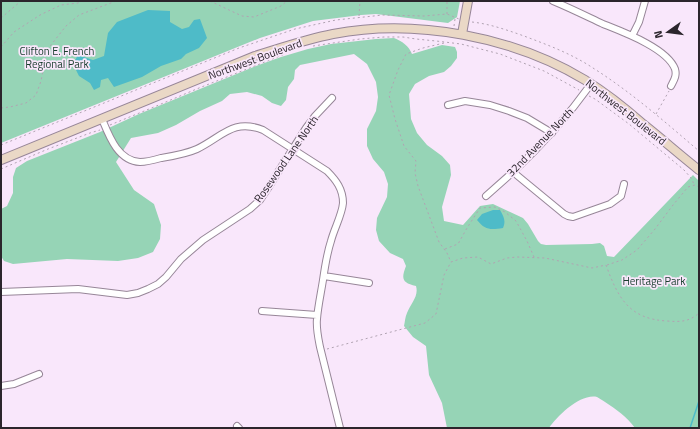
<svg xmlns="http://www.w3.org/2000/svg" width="700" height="429" viewBox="0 0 700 429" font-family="'Titillium Web',sans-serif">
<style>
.green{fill:#96d4b6}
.water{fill:#4ebbc8}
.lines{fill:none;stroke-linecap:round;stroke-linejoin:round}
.stream{stroke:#4ebbc8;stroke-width:1.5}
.street-casing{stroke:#978698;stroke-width:8}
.secondary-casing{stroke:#978698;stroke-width:10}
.path{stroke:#b1a3b2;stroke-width:1;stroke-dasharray:2 3;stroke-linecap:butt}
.street{stroke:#fff;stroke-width:6}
.secondary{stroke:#ead8c6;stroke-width:8}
.labels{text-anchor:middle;stroke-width:3.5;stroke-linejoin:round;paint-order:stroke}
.park-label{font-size:11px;fill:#183d2d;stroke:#f9e7fb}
.street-label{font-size:11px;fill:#2b252c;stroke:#f9e7fb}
</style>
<rect width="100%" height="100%" fill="#f9e7fb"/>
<path class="green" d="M1,1H460L457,17L448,23L376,14L361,15L313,21L260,38L1,143Z
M394,38C402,41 409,46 412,54L442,45L455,47L457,52V58L451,66L444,72L429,76L415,84L409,94L411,119L417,133L427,145L442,156L450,165L451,175L442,207L444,221L463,225L480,206L493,204L523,218L528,224L538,241L541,244L546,245L592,244L600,243L604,246L607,256L614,257L693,175L699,181V428H635C627,417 616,409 605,402C602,400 599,398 597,397C581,393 557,416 549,428H447L442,403L429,375L426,346L413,337L404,326C405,322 405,317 407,313C411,303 419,296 416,286C402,283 401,279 406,266L403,259L390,253L379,241L376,230L377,218L387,197L388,184L384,172L373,159L367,146V129L376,111L378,97L376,82L367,64L354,54L300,65L295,70L294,79L288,87L286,100L281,106L272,103L262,96L247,92L230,94L222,101L200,111L176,125L158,133L131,138L116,162L134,190L154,204L161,225L160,239L153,252L138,258L118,261L67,259L13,264L4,261L1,256V209L7,206L13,193V177L16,168L27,161L100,132L139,114L256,66L281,57L308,49L331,44L376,39Z"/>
<path class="water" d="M148,10L170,11V22L182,29L189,27L194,20L200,19L207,38L199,48L186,54L181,59L161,66L142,77L114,87L108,78L101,80L100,87L94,90L90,83L79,76L73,64L78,55L93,60L104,56L108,33L117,22Z
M493,210H500C504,217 506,221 503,228C490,230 485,230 477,220L482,214Z"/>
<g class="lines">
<path class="stream" d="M690,428L699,401"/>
<defs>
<path id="street" d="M553,1C570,8 586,16 603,24C623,32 667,48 675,69C677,76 674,80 671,86
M632,36L639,22L645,1
M448,105L465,101L490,105L509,111L527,118L552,133
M102,119C109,136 118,161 140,162C147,162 154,160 161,158C173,156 186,154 197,149C222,137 233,118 263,130L327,171C336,180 343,189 343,203C342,215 334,229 331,241C327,253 325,266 323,280C321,293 318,306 317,319C316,328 318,337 320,347L340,428
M513,172L564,214L568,216L573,217L610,204L621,196L624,184
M486,196C495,188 504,180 513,172C542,145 568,116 591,84
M324,276L369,283
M1,292L78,289L127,295L138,293L148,289L158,284L166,277L181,259L203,240L250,209L260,200L268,188L306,128L315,116L332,98
M262,311L317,315
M1,386L14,384L39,374
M237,426L239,428"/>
<path id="secondary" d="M462,34L468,1
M1,160L255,56C281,48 307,39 333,34C416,18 514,37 585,80C606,93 625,108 643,124C662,139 680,155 699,170"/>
</defs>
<use href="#street" class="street-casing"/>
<use href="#secondary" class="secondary-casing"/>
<path class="path" d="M210,1L229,10L242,16L254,17L281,6L287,1
M447,14V1
M359,16L360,1
M1,18L21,1
M472,22C490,24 507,30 524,36C548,45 572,54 593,68C631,92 665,122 699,151
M454,26L455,19
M444,43L423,48L406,54L398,70L389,95L395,119L404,146L416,161L415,173L418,186L439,242L447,253L451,262
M313,46L360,39L384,37H403L416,39L436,41L461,44L500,54L544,71L579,90
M1,47L14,32L40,15L61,5L78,3L82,1
M589,96L595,99L629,124L684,170L692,179L694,185
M1,108L10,107L26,103L36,95L41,81L47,50L66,26L79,15L116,1
M656,114L669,91
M110,125L154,107L199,88L285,54
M1,145L239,48L295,29L336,20L383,15L424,16L447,14L459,19
M1,169L48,149L56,146L90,133L100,130
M445,249L458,244L467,228L480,208L495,207L505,212L516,221L527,241L534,257
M607,265L622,260L637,250L655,229L673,205L688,187L695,185L699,187
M327,349L425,323L436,314L444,275L451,262L463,258L478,257L491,264L507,258L517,257L545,258L592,268L606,265C618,298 629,319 667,321C680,322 689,322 699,313"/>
<use href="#street" class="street"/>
<use href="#secondary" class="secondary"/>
</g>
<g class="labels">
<g class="park-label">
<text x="57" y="55">Clifton E. French<tspan x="57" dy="13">Regional Park</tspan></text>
<text x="654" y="285">Heritage Park</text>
</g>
<g class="street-label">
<text transform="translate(255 59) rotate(-20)" y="4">Northwest Boulevard</text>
<text transform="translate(626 112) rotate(38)" y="4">Northwest Boulevard</text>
<text transform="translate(540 142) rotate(-46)" y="4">32nd Avenue North</text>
<text transform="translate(286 159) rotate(-55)" y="4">Rosewood Lane North</text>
</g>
</g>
<rect width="700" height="429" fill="none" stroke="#2b252c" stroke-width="4"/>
<g transform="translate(668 32) rotate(256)" stroke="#f9e7fb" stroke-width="3" paint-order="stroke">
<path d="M0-3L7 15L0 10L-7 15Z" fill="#2b252c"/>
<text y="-6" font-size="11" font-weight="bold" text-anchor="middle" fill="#2b252c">N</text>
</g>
</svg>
